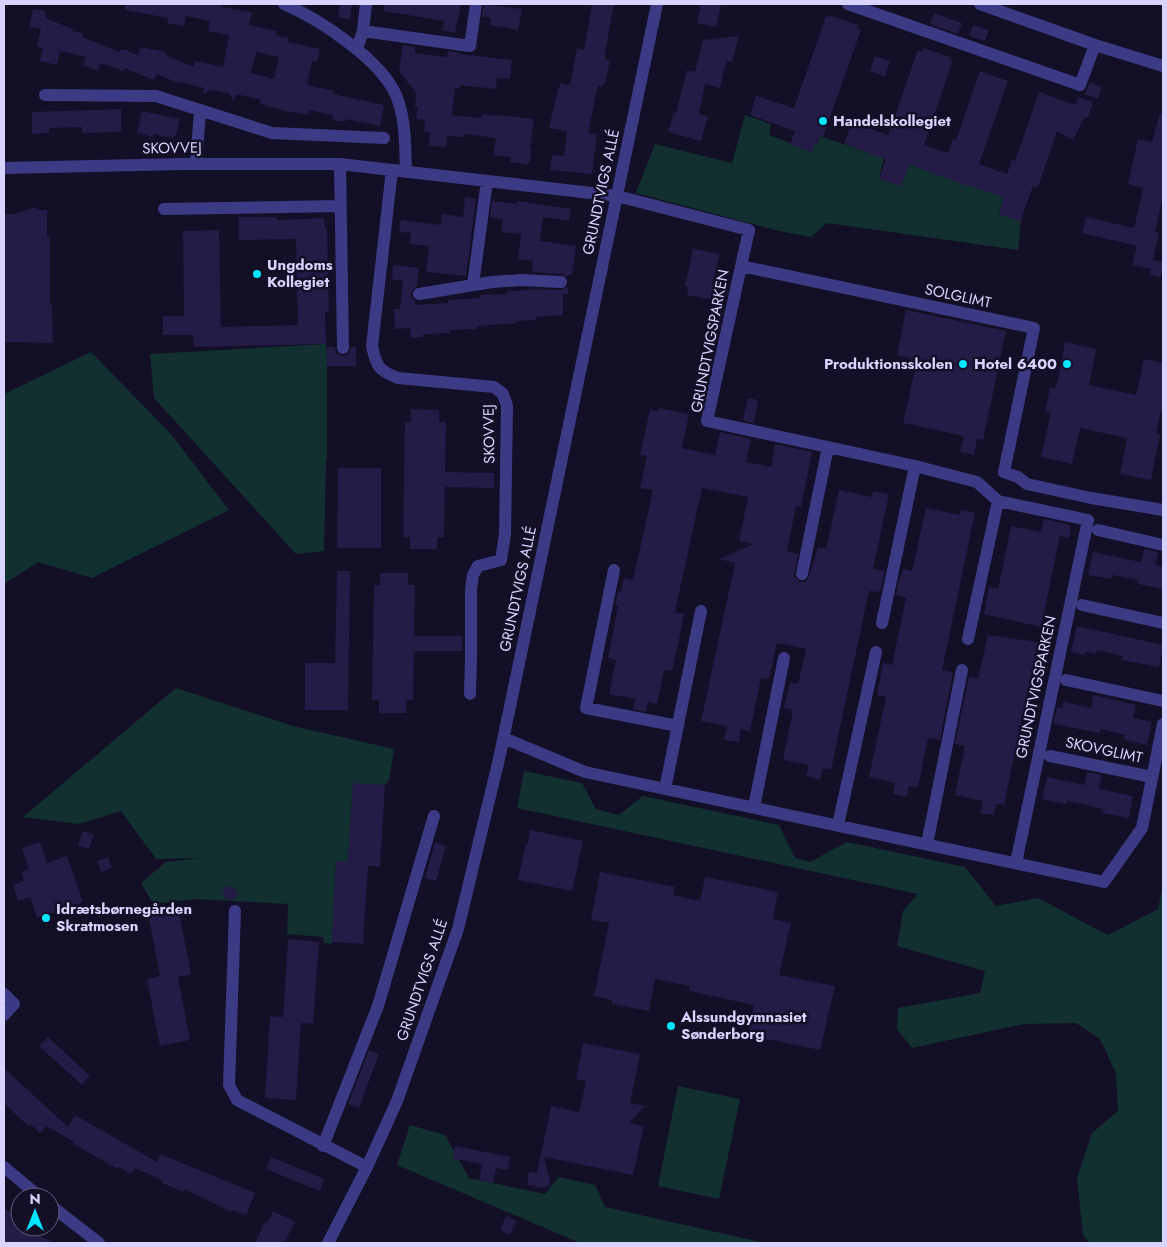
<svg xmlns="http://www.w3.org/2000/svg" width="1167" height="1247" viewBox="0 0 1167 1247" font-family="Jost,sans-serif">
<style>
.green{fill:#12302f}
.building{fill:#241b47;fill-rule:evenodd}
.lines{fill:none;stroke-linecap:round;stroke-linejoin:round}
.minor{stroke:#3d3a85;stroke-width:12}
.poi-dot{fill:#00e5ff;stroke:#130f26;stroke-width:2}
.labels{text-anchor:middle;stroke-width:5;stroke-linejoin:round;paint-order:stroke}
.poi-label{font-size:15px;font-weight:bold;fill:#d9d4ff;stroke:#130f26;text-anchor:start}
.street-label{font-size:15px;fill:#d9d4ff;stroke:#130f26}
</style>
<rect width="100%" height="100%" fill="#130f26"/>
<path class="green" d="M745,115L771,124L769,135L811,151L817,135L884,158L879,178L900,185L908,164L1004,197L999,212L1021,220L1018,250L827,223L811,237L779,231L636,193L655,144L732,163Z
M326,344L327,359V459H326L324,551L296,554L154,398L150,354Z
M91,352L171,434L229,510L92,578L38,562L4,584V394Z
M176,688L293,726L394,749L389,780L385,785L353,784L348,861H336L332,944L324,943L323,937L287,934L288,904L194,899L153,904L141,883L166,862L200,858L156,859L121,811L79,824L23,817Z
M524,771L582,783L596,809L619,815L643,796L779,825L795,858L810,862L847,842L965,867L996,906L1038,898L1108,935L1158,909L1163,885V1243H1090L1083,1235L1077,1178L1092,1133L1118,1111L1116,1073L1100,1039L1076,1023L1024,1024L912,1048L897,1029L898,1008L980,993L985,971L897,946L903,911L918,894L517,808Z
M678,1086L740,1099L719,1199L658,1186Z
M410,1125L445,1135L469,1178L545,1194L559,1177L595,1185L605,1207L765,1243H580L397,1165Z"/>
<path class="building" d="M125,4H221V7L252,12L249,25L277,31L276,36L289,38L288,42L320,49L317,62L312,61L307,85L334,91L333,94L384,105L380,126L346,119L345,122L332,120L333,115L309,110L308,115L285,111L260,104L261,100L236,94L234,101L229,93L212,90L203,94L204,88L179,82L178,83L157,74L154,80L124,68L123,71L101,63L98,71L83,65L86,57L60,51L57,65L40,61L43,48L37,46L41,29L29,27L33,9L46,11L45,18L73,29L72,31L83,33L82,37L119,52L120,50H125L138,55L141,47L166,52L165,55L194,67L195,61L223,67L229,35L208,31L210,21L186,16L184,26L167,23L168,18L125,10ZM256,52L279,57L274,79L251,73Z
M340,4H352L350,19L338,17Z
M384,4H461L455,33L442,30L444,21L384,11Z
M484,4L522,9L518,30L490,25L491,18L482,16Z
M592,4H614L605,53V59L610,60L605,83H604L603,86L598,85L588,133L597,134L592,174L550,170L552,155L564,156L567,131L549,128L558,88H559L560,83L570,85L577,48L584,50Z
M701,4H721L716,27L697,23Z
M934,13L962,23L958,34L930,24Z
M826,16L830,17L831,16L858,25L857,29L861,30L823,137L820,136L818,144L815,143L812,152L790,144L795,131L750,115L756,96L794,108Z
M973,25L989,30L985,41L969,36Z
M739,36L732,62L727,60L720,88L705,84L699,114L708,116L701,141L668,132L674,113H676L687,70L695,72L703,40Z
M403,45L415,47V53L447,57L448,51L459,53V54L512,60L510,79L497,78L496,89L460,85V89L455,88L452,115L481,118V114L498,116L499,115L534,119L530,149H532L530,162H528V165L510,162L511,157L493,155L496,138L464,134V137L447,136L446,147L429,146L430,133L424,132L425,120L416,119L418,107H415L416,93L399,71Z
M923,48L950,57L949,59L953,60L924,145L948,153L953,139L956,140L980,71L1008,81L979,164L1007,174L1012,160L1015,161L1039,92L1075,105L1078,97L1093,102L1088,118L1085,117L1073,140L1057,131L1038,187L1033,186L1020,222L999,214L1004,197L967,185V186L909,164L901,186L879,179L886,159L844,144L852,122L888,135L918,50L922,52Z
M875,56L890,61L885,77L870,71Z
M1090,82L1102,87L1098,99L1085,94Z
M121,109V132L82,133V127L49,128V133L32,134V112Z
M142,111L180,119L176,136L174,135L173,138L154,134L153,137L137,133Z
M1160,113L1163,114V194L1155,232L1159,233L1153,260L1163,262V268L1160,277L1149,275L1151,269L1132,265L1137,246L1082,233L1086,217L1134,228L1143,188L1128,184L1138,139L1152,142Z
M465,197L476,199L466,276L426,272L429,246L410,244L411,233L399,232L401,220L441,225L442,214L463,217Z
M492,201L517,204V201L571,209L569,221L543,217L540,241L576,246L572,275H567V277L561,274L532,272L533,261L518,259L521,234L501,232L503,219L490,218Z
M36,207L37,210H47V237H50V305H52L53,343L4,342V214H14Z
M238,217H277V220L324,218L325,228H327L329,312H325L326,344L194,347L193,335H163V316H184L183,231L219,230L221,327L298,325L296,239L239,240Z
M693,249L720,254L712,285L721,287L718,301L687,295L688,287L685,286Z
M393,265L419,268L417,286L411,292V296L415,301V305L448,303V300L480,298V295L507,294V291L530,290V289L561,290L568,286V294H563V315L536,317V320L517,321V323L477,326V329L450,330V333L423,334V337L411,338L410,328L395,329L394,309H400L403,281L392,279Z
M906,310L1006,331L983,440L977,439L974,455L960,452L964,436L903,423L917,360L897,355Z
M1065,342L1096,349L1089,385L1136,395L1144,359L1163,363V411H1161L1156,433L1160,434L1151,480L1120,474L1127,438L1080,428L1072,464L1041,457L1051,412L1045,411L1050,387L1056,388Z
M327,347H335L336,353L343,356L348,355L351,347H356V366H327Z
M748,398L758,400L754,423L743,420Z
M658,408L689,414L682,448L715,455L720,432L751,439L746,462L771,467L775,444L812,452L801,507L796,506L787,551L798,554L794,576L800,582H805L808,579L818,547L826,549L839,490L872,497L873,491L889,494L873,569L885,571L880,592L869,591L831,770L823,768L820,780L806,776L809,765L783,760L793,710L784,708L790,682L798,684L806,649L777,643L769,679L761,678L750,731L741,729L739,742L724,740L727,726L701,721L735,563L719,559L754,544L739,541L748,497L702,488L675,612L684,614L678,644L672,671L664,670L657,704L648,702L646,712L633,709L635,699L609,694L616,660L608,658L618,606H615L618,591L621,592L624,578L633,580L653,490L640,488L647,456L640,455L650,410L658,411Z
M411,409L439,410V422H446L445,472L494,473V488L445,487L444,537H437V549H410V537H403L405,422H411Z
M338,468H381V548H337Z
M926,508L960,515L961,510L975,513L942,670L953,672L940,740L928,738L918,787L909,786L907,797L893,794L895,783L869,777L886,697L877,695L883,663L892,665L906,598L896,595L900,575H902L903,569L912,571Z
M1044,519L1071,525L1069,538L1060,536L1041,627L984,614L989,587L998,589L1011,526L1041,532Z
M1144,549L1158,552L1155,565L1163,567V589L1138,584L1139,580L1112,575V579L1088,575L1093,552L1141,562Z
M337,571H350L348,710H305V663H335Z
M380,573H408V585H415L414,636H462V651H414L413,700H406V713H379V700H372L374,585H380Z
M1077,626L1163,645L1159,667L1122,660L1123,656L1097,650L1096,654L1085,652V655L1071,652Z
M988,635L1038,642L1019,735L1027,737L1022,758L1014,756L1004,805L996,804L994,815L980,813L983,801L955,795L965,746L955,744L969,676L978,679Z
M1093,695L1136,705L1133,718L1152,722L1147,745L1124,740L1125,735L1100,729V733L1053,724L1057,707L1062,708L1064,702L1091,708Z
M1087,772L1102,775L1099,789L1133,796L1129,818L1102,813L1103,809L1082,804L1067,801L1066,804L1042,799L1047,777L1084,785Z
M353,783L385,785L380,867L368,866L363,944L332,942L336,861H348Z
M530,830L583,841L572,891L518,880L526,843H528Z
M83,831L94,835L89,849L78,845Z
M40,842L47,863L67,856L83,902L37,918L30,897L18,901L13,885L24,881L21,872L29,869L22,848Z
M435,842L446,846L436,881L425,878Z
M108,857L112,868L101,872L97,861Z
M600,872L675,887L673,895L700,901L705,877L778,892L773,919L791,923L779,975L835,986L820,1050L748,1035L754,1005L689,991L690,986L655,979L649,1011L612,1004V1000L594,996L609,923L591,920Z
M227,886L234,887L238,894L233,900L226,899L222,893Z
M178,907L191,974L178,977L190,1040L160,1046L147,979L160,976L148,913Z
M288,939L319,942L313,1024L301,1023L296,1100L265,1098L270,1016L283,1017Z
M48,1037L90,1076L82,1085L39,1046Z
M583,1043L640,1054L630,1103L645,1106L629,1123L644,1126L633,1175L544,1157L550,1181V1185L543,1188L527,1185L529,1172L537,1173L551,1106L579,1112L586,1081L576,1079Z
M369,1050L379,1054L359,1108L348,1104Z
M4,1068L68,1127L75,1115L157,1162L160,1154L255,1193L246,1215L232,1210V1212L184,1189L183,1192L162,1183L163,1181L135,1168L131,1174L119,1167L118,1169L73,1144L74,1142L47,1126L40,1133L30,1124L28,1126L4,1103Z
M455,1146L510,1157L508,1170L496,1168L493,1183L479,1180L482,1164L453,1158Z
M271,1157L324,1179L320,1191L266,1169Z
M4,1209L20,1217V1227L55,1243H4Z
M273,1211L295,1222L284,1243H255L265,1222L267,1223Z
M506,1216L517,1221L510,1235L500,1230Z"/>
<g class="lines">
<path class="minor" d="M284,4C319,19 380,59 396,95C406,119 405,146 406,172
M848,4L1080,85L1095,45
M980,4L1095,45L1163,66
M363,31L470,46L476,4
M357,49L363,31L366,4
M45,95L156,96L272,133L384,138
M196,164L200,111
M340,164L343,348
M4,168L184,164H340L617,196L749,230L707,421L828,447L802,574
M392,170L372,346C376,366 379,371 398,378L494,387L503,394L507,406L505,534L501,560L478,566L473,575L471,589V658L470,694
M164,209L341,206
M741,266L1034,328L1004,472L1018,477L1027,484L1091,498L1163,510
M473,285L487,181
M419,294L492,282L521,280L561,282
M828,447L915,466L977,482L998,501L1088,520L1016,863
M1098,530L1163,545
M614,570L586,708L678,726
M1082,605L1163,623
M882,623L915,466
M968,639L998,501
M1066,680L1163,701
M504,738L585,772L1104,882L1142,828L1163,724
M1050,756L1152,777
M665,789L701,611
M754,807L784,658
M838,825L876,652
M927,844L962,670
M235,911L229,1085L237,1100L367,1167
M4,994L14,1004L4,1015
M323,1146L378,1006L434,816
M4,1167L40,1197
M50,1205L99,1243
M328,1243L367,1167L397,1101L458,929L499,759L657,4"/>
</g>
<g class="poi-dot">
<circle cx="823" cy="121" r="5"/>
<circle cx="257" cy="274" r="5"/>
<circle cx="963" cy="364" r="5"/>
<circle cx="1067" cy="364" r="5"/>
<circle cx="46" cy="918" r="5"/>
<circle cx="671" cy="1026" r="5"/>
</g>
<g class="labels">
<g class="poi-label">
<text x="833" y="126">Handelskollegiet</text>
<text x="267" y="270">Ungdoms<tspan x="267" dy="17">Kollegiet</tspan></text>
<text x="953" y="369" text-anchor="end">Produktionsskolen</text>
<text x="1057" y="369" text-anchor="end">Hotel 6400</text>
<text x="56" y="914">Idrætsbørnegården<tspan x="56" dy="17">Skratmosen</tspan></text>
<text x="681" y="1022">Alssundgymnasiet<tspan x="681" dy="17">Sønderborg</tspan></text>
</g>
<g class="street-label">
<text transform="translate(172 148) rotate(-1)" y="5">SKOVVEJ</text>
<text transform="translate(601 192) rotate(-78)" y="5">GRUNDTVIGS ALLÉ</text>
<text transform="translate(958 296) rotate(12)" y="5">SOLGLIMT</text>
<text transform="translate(710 341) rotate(-79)" y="5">GRUNDTVIGSPARKEN</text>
<text transform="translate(489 434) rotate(-91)" y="5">SKOVVEJ</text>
<text transform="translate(518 589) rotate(-78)" y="5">GRUNDTVIGS ALLÉ</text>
<text transform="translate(1036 687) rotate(-78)" y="5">GRUNDTVIGSPARKEN</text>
<text transform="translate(1104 750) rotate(12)" y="5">SKOVGLIMT</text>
<text transform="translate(422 980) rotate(-71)" y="5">GRUNDTVIGS ALLÉ</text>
</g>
</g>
<rect width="1167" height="1247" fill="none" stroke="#d9d4ff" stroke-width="10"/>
<g transform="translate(35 1212)"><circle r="24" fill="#130f26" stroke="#625e7d"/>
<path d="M0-4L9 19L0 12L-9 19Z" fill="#00e5ff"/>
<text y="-8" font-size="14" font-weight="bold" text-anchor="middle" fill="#d9d4ff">N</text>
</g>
</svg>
